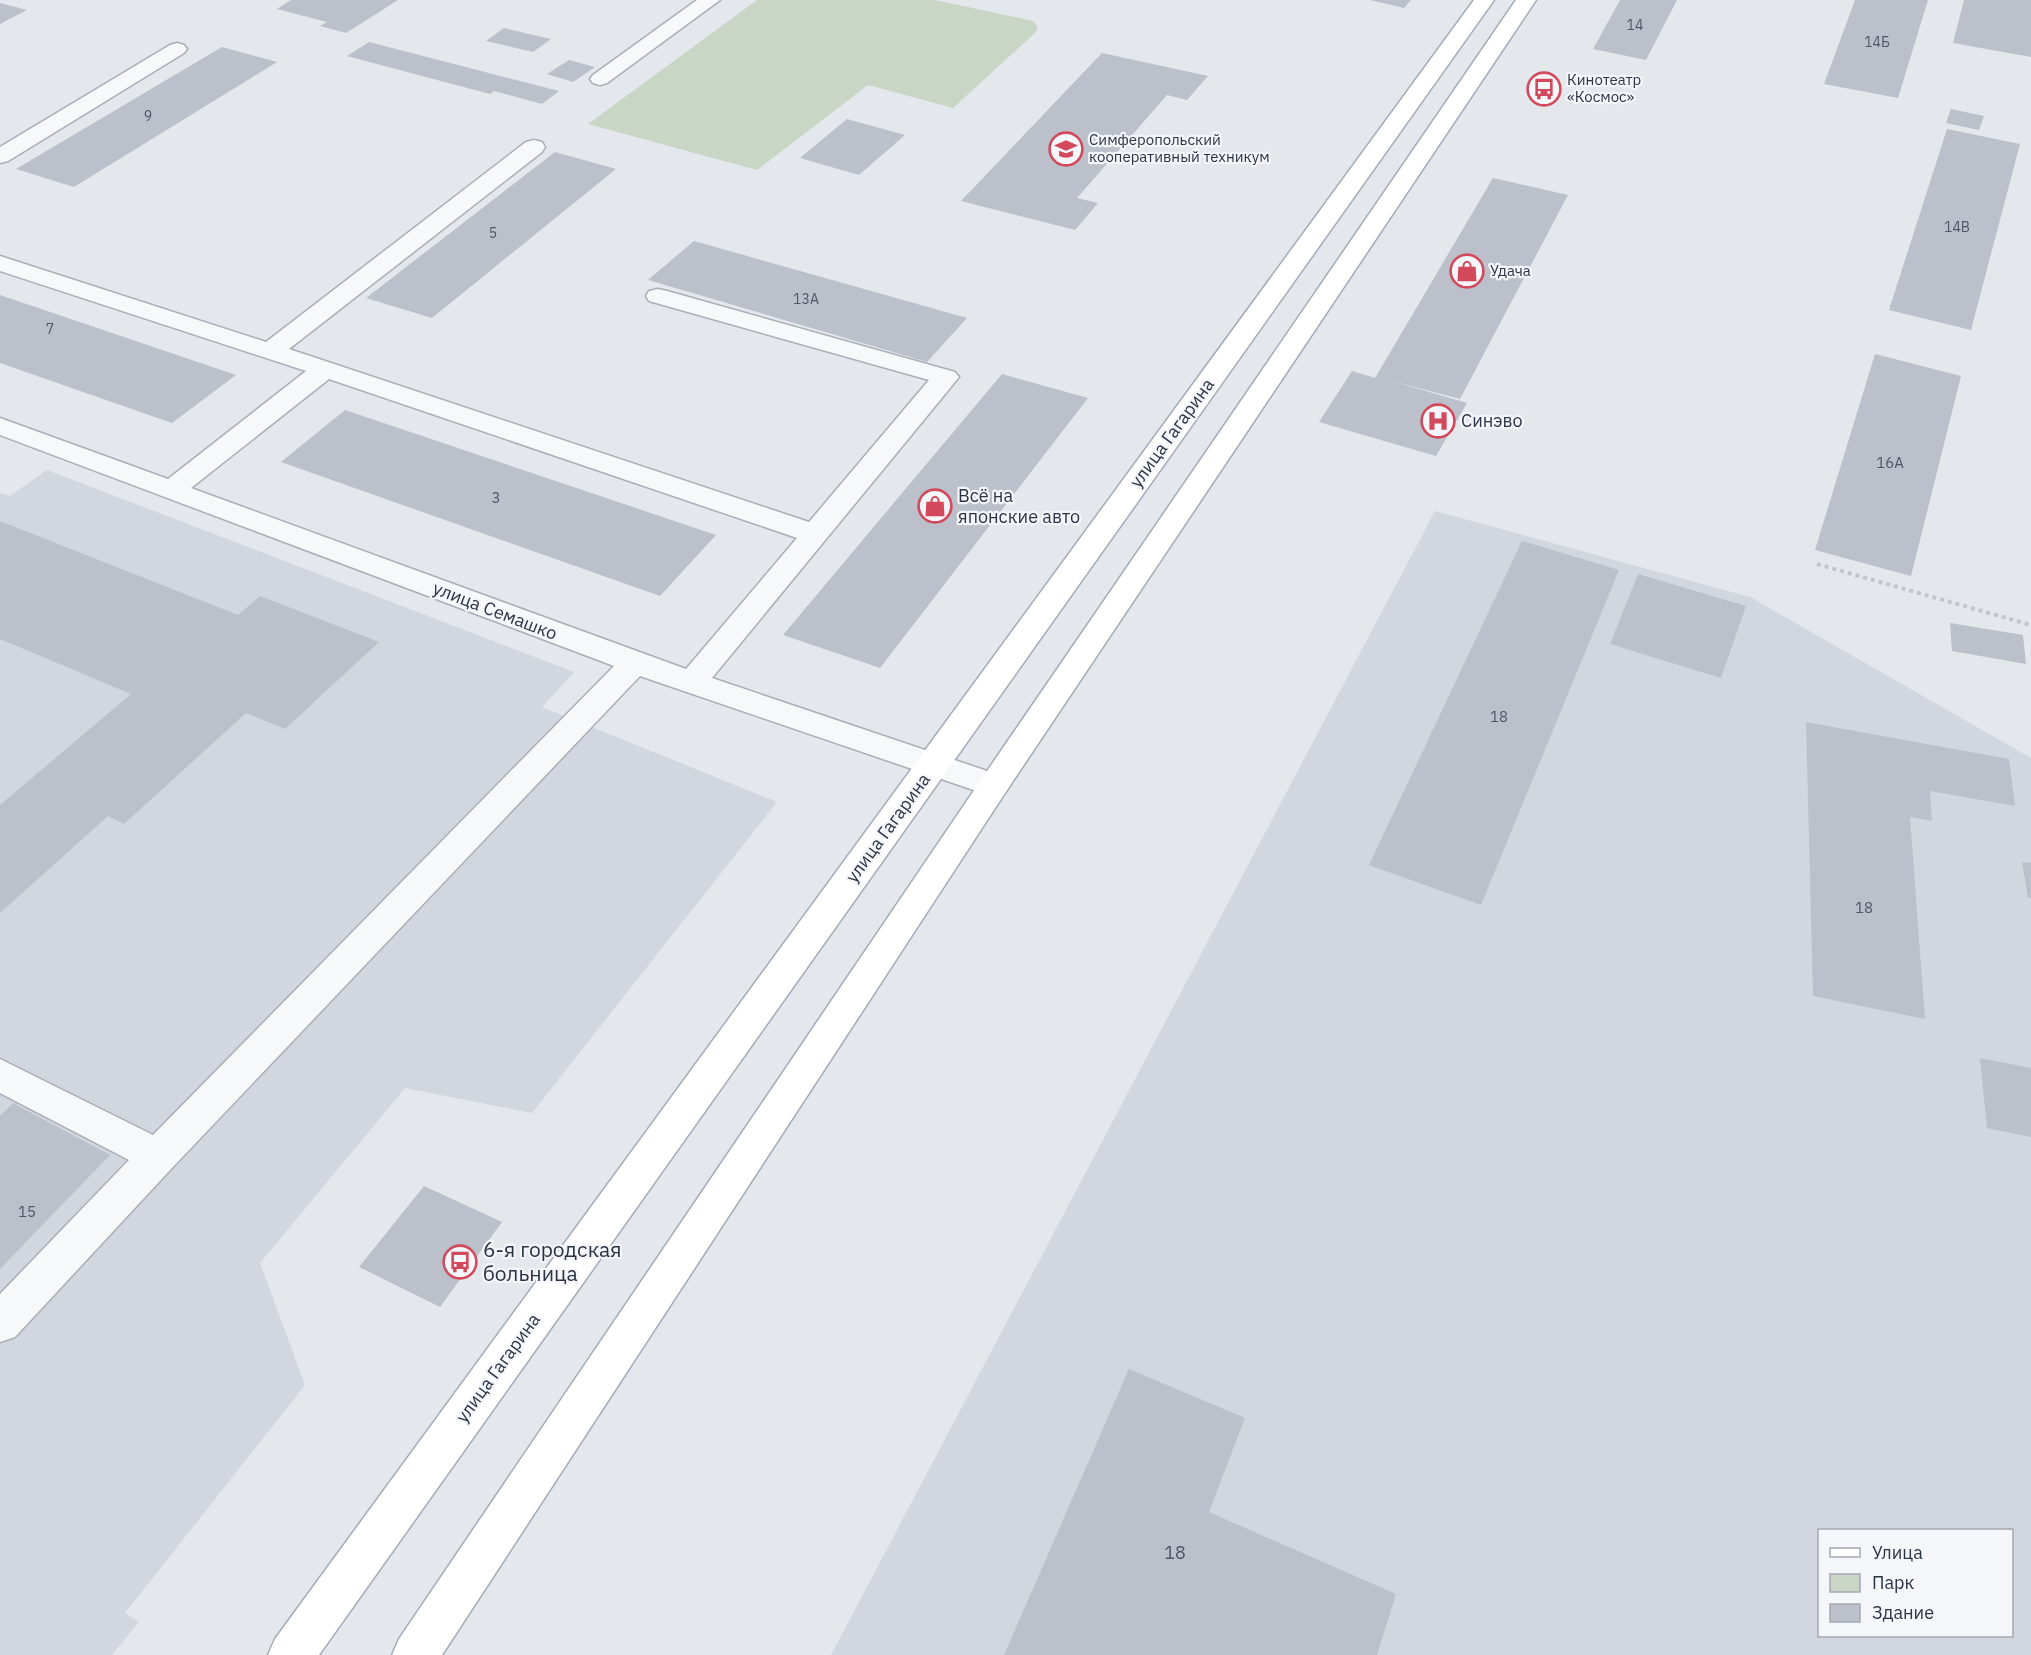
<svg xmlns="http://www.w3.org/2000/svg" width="2031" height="1655" viewBox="0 0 2031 1655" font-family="'IBM Plex Sans',sans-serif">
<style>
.built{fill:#d2d6de;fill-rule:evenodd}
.green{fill:#c9d6c5}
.building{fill:#bbc0ca}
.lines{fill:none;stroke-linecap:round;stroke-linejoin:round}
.minor-casing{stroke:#a9aeb7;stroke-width:3}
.major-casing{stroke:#a3abb8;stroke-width:3}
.path{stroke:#c2c5cb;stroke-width:4;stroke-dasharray:4 4;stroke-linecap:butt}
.minor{fill:#f7f8fa;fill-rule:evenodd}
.major{fill:#fff;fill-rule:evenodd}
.labels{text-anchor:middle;stroke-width:4.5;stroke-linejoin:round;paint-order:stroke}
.far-number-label{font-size:14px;fill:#4f5766}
.far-poi-label{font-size:15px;fill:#2b3445;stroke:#f4f6f9;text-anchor:start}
.number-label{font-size:15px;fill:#4f5766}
.poi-label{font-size:18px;fill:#2b3445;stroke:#f4f6f9;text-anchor:start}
.street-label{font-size:18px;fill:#2b3445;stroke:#f4f6f9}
.near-number-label{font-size:18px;fill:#4f5766}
.near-poi-label{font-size:21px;fill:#2b3445;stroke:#f4f6f9;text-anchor:start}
</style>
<rect width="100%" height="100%" fill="#e4e7ec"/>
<path class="built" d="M47,470L574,672L542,707L777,802L532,1113L405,1088L260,1263L305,1385L125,1613L139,1622L112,1655H0V493L10,496Z
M1435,511L1750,597L2031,758V1655H831ZM1820,1530H2012V1636H1820Z"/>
<path class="green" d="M757,0H935L1033,21L1038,27L1035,33L953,108L868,85L757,170L588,124Z"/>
<path class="building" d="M291,0H398L346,33L320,26L327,22L277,9Z
M1370,0H1411L1404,8Z
M1620,0H1677L1646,60L1593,49Z
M1855,0H1928L1898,98L1824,84Z
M1964,0H2031V57L1953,43Z
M0,3L27,10L0,24Z
M504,28L551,39L533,52L486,41Z
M369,42L512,79L559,91L542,104L494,91L490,94L347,56Z
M222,47L277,62L74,187L16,169Z
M1102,53L1208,76L1187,100L1167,95L1077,198L1098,203L1075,230L961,201Z
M569,60L595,67L573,82L547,74Z
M1951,109L1984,116L1979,130L1946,123Z
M847,119L905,135L859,175L800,158Z
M1947,129L2020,144L1971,330L1889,310Z
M555,152L616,169L432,318L366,298Z
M1493,178L1568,195L1460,399L1388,380L1467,403L1436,456L1319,422L1352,371L1375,378Z
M694,241L967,318L927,362L648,280Z
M0,295L236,375L172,423L0,363Z
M1875,354L1961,376L1911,576L1815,550Z
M1002,374L1088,398L880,668L783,635Z
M345,410L716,535L660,596L281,462Z
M0,521L238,615L260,596L379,642L285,729L246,713L124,824L108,816L0,913V805L131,694L0,639Z
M1522,541L1619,570L1481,905L1369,865Z
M1638,574L1746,606L1721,678L1610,644Z
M1950,623L2023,635L2026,664L1952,651Z
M1806,722L2009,759L2015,806L1930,791L1932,821L1910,817L1925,1019L1813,996Z
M2022,862L2031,863V898H2028Z
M1980,1058L2031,1068V1137L1987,1128Z
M13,1103L110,1155L0,1269V1116Z
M424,1186L502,1222L440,1307L359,1267Z
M1129,1369L1245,1418L1209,1512L1396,1594L1377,1655H1004Z"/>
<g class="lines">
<defs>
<path id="minor" d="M697,0H720L607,83L600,85L593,83L590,79L593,75Z
M177,43L184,45L187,49L184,53L8,161L0,163V147L170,45Z
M534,140L542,142L545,147L542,152L289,349L809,522L929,380L649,301L646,296L649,291L658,289L667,291L955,372L959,377L955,382L712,678L1005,777L1010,785L1005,793L994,797L640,676L172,1168L15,1337L0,1342V1294L129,1160L0,1093V1059L153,1135L614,666L0,435V418L168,479L306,371L0,271V256L266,342L526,142ZM329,379L797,538L686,669L191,488Z"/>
<path id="major" d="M1474,0H1494L319,1655H268L275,1639Z
M1516,0H1536L1005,793L442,1655H392L399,1639L983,777Z"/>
</defs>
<use href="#minor" class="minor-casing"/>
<use href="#major" class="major-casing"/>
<path class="path" d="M1817,564L2031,625"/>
<use href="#minor" class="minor"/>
<use href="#major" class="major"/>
</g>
<defs>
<symbol id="bus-ring" viewBox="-11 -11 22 22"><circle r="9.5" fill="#f4f6f9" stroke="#d1495b" stroke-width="1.5"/><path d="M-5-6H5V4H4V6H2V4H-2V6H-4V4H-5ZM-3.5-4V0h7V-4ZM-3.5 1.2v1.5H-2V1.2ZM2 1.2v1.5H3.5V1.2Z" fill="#d1495b"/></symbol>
<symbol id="university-ring" viewBox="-11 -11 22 22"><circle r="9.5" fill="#f4f6f9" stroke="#d1495b" stroke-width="1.5"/><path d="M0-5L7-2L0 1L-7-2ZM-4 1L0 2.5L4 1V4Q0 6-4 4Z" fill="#d1495b"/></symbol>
<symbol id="shop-ring" viewBox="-11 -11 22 22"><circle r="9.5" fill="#f4f6f9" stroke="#d1495b" stroke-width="1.5"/><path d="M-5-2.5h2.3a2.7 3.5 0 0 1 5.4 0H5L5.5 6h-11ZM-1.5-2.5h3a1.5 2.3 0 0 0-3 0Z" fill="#d1495b"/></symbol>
<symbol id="hospital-ring" viewBox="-11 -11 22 22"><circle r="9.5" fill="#f4f6f9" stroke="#d1495b" stroke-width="1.5"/><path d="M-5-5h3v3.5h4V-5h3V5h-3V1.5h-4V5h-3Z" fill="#d1495b"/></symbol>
</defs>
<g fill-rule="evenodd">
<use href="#bus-ring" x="1525" y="70" width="38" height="38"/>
<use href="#university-ring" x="1047" y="130" width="38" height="38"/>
<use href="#shop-ring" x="1448" y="252" width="38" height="38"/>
<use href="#hospital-ring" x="1419" y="402" width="38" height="38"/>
<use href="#shop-ring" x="916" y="487" width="38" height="38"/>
<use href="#bus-ring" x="441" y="1243" width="38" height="38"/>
</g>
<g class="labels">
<g class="far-number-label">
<text x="1635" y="30">14</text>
<text x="1877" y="47">14Б</text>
<text x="148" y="121">9</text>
<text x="1957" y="232">14В</text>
<text x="493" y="238">5</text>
<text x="806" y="304">13А</text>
<text x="50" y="334">7</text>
</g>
<g class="far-poi-label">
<text x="1567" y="85">Кинотеатр<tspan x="1567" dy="17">«Космос»</tspan></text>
<text x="1089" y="145">Симферопольский<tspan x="1089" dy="17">кооперативный техникум</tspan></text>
<text x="1490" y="276">Удача</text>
</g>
<g class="number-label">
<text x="1890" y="468">16А</text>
<text x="496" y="503">3</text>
<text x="1499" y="722">18</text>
<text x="1864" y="913">18</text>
<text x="27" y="1217">15</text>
</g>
<g class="poi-label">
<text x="1461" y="427">Синэво</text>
<text x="958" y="502">Всё на<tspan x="958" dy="21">японские авто</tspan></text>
</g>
<g class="street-label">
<text transform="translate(1172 433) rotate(-54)" y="6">улица Гагарина</text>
<text transform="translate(495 611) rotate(21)" y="6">улица Семашко</text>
<text transform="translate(888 828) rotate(-54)" y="6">улица Гагарина</text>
<text transform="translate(498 1368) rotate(-54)" y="6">улица Гагарина</text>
</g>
<g class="near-number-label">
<text x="1175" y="1559">18</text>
</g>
<g class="near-poi-label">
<text x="483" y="1257">6-я городская<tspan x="483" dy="24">больница</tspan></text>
</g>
</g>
<rect x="1818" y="1529" width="195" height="108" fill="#f4f6f9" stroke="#a4a8b1" stroke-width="1.5"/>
<rect x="1830" y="1548" width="30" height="9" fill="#ffffff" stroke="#a4a8b1" stroke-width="1.5"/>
<text x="1872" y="1559" font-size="18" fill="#2b3445">Улица</text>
<rect x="1830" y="1574" width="30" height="18" fill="#c9d6c5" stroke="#a4a8b1" stroke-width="1.5"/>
<text x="1872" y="1589" font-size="18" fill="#2b3445">Парк</text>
<rect x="1830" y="1604" width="30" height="18" fill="#bbc0ca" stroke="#a4a8b1" stroke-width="1.5"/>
<text x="1872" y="1619" font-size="18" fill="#2b3445">Здание</text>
</svg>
